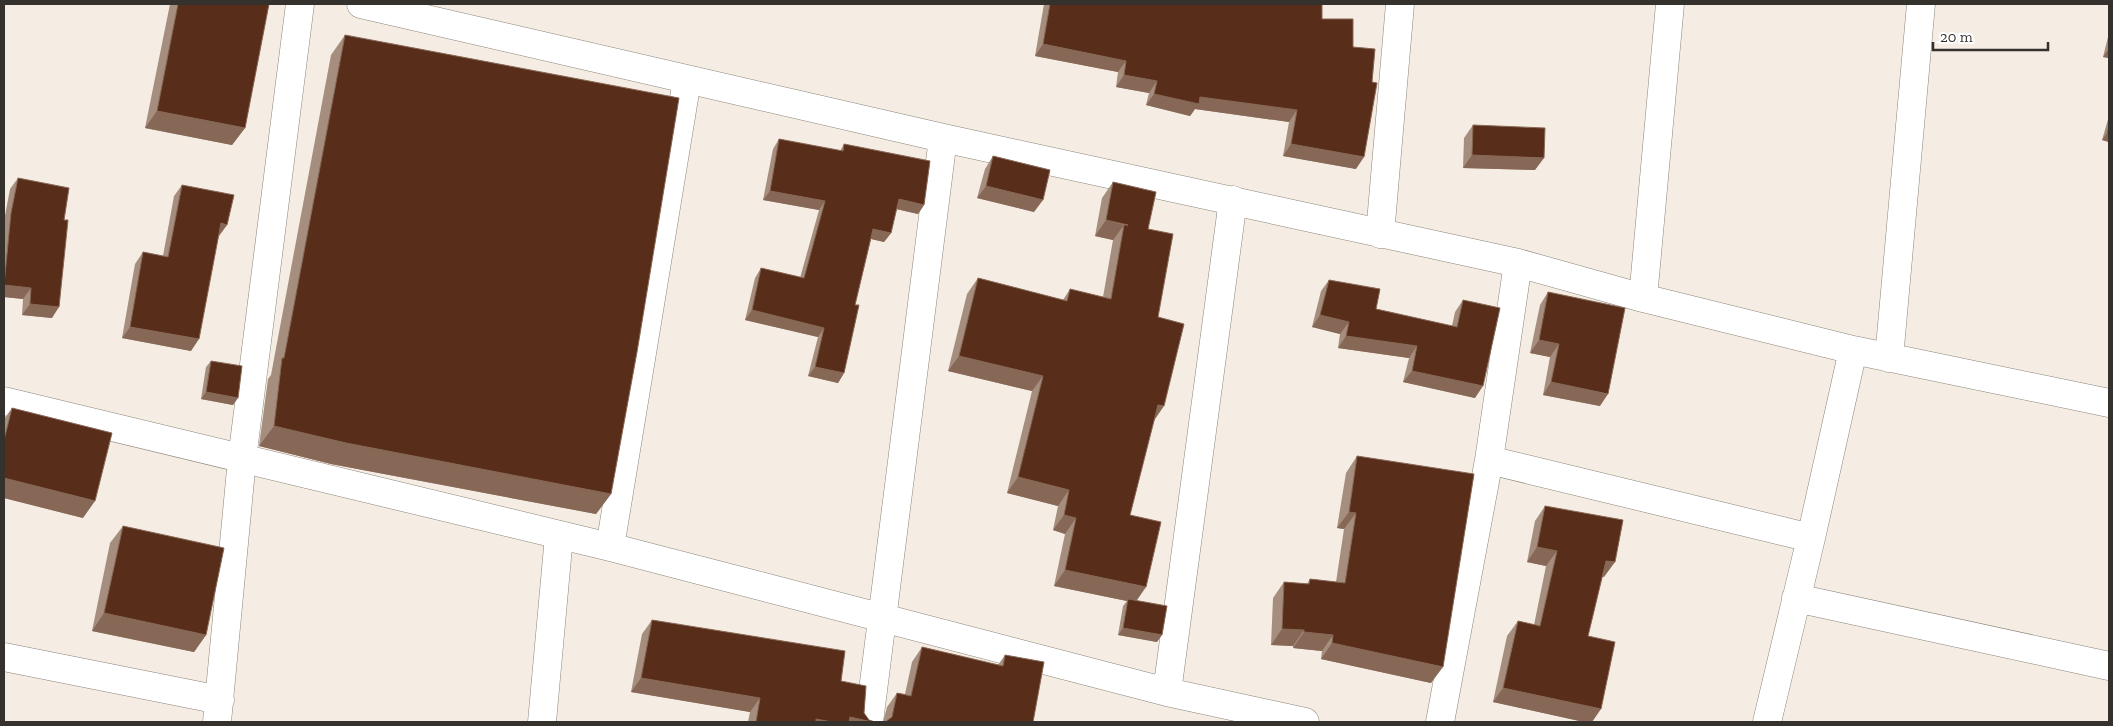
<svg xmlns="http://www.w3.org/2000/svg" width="2113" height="726" viewBox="0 0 2113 726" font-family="'Zilla Slab',serif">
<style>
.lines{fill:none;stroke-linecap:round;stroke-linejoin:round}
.street-casing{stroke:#8b847b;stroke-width:29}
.street{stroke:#fff;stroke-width:28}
.wall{fill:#a68e7e}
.shaded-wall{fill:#876756}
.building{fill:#582e1a;stroke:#876756}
</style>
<rect width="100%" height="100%" fill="#f5ede3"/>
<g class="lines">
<defs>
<path id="street" d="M361,4L943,138L1518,263L1643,298L1853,350L2109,403
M1380,234L1400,4
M1643,298L1670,4
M1889,358L1921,4
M4,401L610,547L1167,692L1305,722
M1489,460L1811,538
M610,547L687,80
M1796,598L2109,666
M4,657L220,700
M1167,692L1233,200
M217,722L242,459L300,4
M542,722L559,536
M869,722L943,138
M1440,722L1489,460L1518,263
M1767,722L1811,538L1853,350"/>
</defs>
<use href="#street" class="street-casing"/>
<use href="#street" class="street"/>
</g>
<path class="wall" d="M170,4H269L245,128L232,145L145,128Z
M1044,4H1322V19L1353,47L1356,169L1283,156L1289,122L1195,109L1190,116L1146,105L1149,93L1116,87L1118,72L1035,56Z
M2109,33V58L2103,57Z
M345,35L611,494L596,514L331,464L259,446L268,379L271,375L331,55Z
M2109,116V142L2102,140Z
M1473,125L1535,170L1463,168L1464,138Z
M779,139L840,151L844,144L924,205L918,214L896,209L891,233L884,242L871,239L855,305L844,373L838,383L808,376L818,337L745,320L755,278L761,268L800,278L819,210L763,200L773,149Z
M993,156L1034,212L977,198L985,169Z
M18,178L64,220L52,318L22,315L23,299L4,297V221L10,189Z
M1113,182L1148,229L1158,317L1154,420L1130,515L1136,601L1157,642L1118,635L1123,606L1127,601L1054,586L1065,534L1053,530L1058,506L1007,493L1032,391L948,371L967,294L978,278L1063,300L1070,289L1103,297L1113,240L1095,236L1102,198Z
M182,185L219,236H218L191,351L122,338L135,264L143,252L163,256L174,196Z
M1329,280L1376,309L1452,326L1455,312L1463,300L1475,398L1403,382L1409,358L1338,348L1340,334L1312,327L1321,291Z
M1548,292L1600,406L1543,395L1550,357L1530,353L1540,305Z
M211,361L233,405L201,399L206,367Z
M12,408L83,518L4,498V419Z
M1357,456L1431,683L1321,659L1322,651L1293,648V646L1271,645L1273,598L1284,582L1307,584L1310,579L1336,582L1344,529L1337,528L1346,473Z
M1545,506L1604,577H1602L1588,636L1592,722H1584L1493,702L1507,636L1518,621L1534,625L1546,566L1527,562L1535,521Z
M123,526L206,635L194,652L92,631L110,543Z
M652,620L841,681L869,720L875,722H748L750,712L631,692L642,634Z
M922,647L998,665L1005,655L1033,722H883L887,707L897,693L905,694L912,662Z"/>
<path class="shaded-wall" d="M1043,44L1126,61L1118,72L1035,56Z
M2108,50L2109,51V58L2103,57Z
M1124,75L1157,81L1149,93L1116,87Z
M1154,94L1200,97L1297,110L1289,122L1195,109L1190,116L1146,105Z
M157,111L245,128L232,145L145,128Z
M2107,133L2109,134V142L2102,140Z
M1291,144L1364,157L1356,169L1283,156Z
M1472,155L1544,158L1535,170L1463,168Z
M986,186L1043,200L1034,212L977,198Z
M770,191L825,201L819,210L763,200Z
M899,199L924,205L918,214L892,208Z
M1106,220L1124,225L1113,240L1095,236Z
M221,223L227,225L219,236L213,235Z
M873,229L891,233L884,242L867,238Z
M4,285L31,288L23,299L4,297Z
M30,304L59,307L52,318L22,315Z
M752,310L824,328L818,337L745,320Z
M1320,315L1349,322L1340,334L1312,327Z
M130,327L199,339L191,351L122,338Z
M1346,336L1417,346L1409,358L1338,348Z
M1539,340L1559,344L1550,357L1530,353Z
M959,356L1043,376L1032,391L948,371Z
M815,367L844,373L838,383L808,376Z
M1412,371L1483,386L1475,398L1403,382Z
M1551,382L1608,394L1600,406L1543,395Z
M206,392L238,398L233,405L201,399Z
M1158,405L1164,406L1153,422Z
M274,426L611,494L596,514L331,464L259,446Z
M1018,477L1069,490L1058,506L1007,493Z
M4,478L95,501L83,518L4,498Z
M1349,512L1356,513L1344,529L1337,528Z
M1064,515L1076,518L1065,534L1053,530Z
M1537,547L1557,551L1546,566L1527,562Z
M1606,561L1615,562L1604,577L1596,575Z
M1065,570L1146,587L1135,603L1128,599L1127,601L1054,586Z
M104,613L206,635L194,652L92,631Z
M1123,628L1162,635L1157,642L1118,635Z
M1282,629L1304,630L1293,646L1271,645Z
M1304,632L1333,635L1322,651L1293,648Z
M1332,643L1443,667L1431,683L1321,659Z
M641,678L760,698L750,712L631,692Z
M1503,688L1601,709L1592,722H1584L1493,702Z
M850,717L872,722H847Z
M816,719L832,722H814Z"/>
<path class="building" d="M178,4H269L245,128L157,111Z
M1050,4H1322V19H1353V47L1375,49L1372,82L1377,83L1364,157L1291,144L1297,110L1200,97L1199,104L1154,94L1157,81L1124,75L1126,61L1043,44Z
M345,35L679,98L637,352L611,494L346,443L274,426L282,358H284Z
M1473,125L1545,128L1544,158L1472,155Z
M2109,126V134L2107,133Z
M779,139L843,151L844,144L930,161L924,205L899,199L891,233L873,229L855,305H859L844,373L815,367L824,328L752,310L761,268L804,278L825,201L770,191Z
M993,156L1050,170L1043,200L986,186Z
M18,178L69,188L64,220H68L59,307L30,304L31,288L4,285L11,213Z
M1113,182L1156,192L1148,229L1173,234L1158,317L1184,324L1164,406L1158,405L1130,515L1161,522L1146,587L1065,570L1076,518L1064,515L1069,490L1018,477L1043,376L959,356L978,278L1067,301L1070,289L1111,299L1124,225H1128L1106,220Z
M182,185L234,195L227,225L221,223L199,339L130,327L143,252L168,257Z
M1329,280L1380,289L1376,309L1457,327L1463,300L1500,308L1483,386L1412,371L1417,346L1346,336L1349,322L1320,315Z
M1548,292L1625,308L1608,394L1551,382L1559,344L1539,340Z
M211,361L242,366L238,398L206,392Z
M12,408L112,433L95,501L4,478V440Z
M1357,456L1474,474L1443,667L1332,643L1333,635L1304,632V630L1282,629L1284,582L1309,584L1310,579L1345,583L1356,513L1349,512Z
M1545,506L1623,520L1615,562L1606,561L1588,636L1615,642L1601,709L1503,688L1518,621L1540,626L1557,551L1537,547Z
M123,526L224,548L206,635L104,613Z
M1128,599L1167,606L1162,635L1123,628Z
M652,620L845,651L841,681L866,686L864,713L869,720L875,722H872L850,717L849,722H832L816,719V722H756L760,698L641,678Z
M922,647L1003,666L1005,655L1044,662L1033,722H883H885L892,717L897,693L911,696Z"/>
<rect width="2113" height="726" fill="none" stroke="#35322e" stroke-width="10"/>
<path d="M1933 42v8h115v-8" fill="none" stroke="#35322e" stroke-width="2.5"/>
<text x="1940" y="42" font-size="15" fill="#35322e" stroke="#ffffff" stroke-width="4" paint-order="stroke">20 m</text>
</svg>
